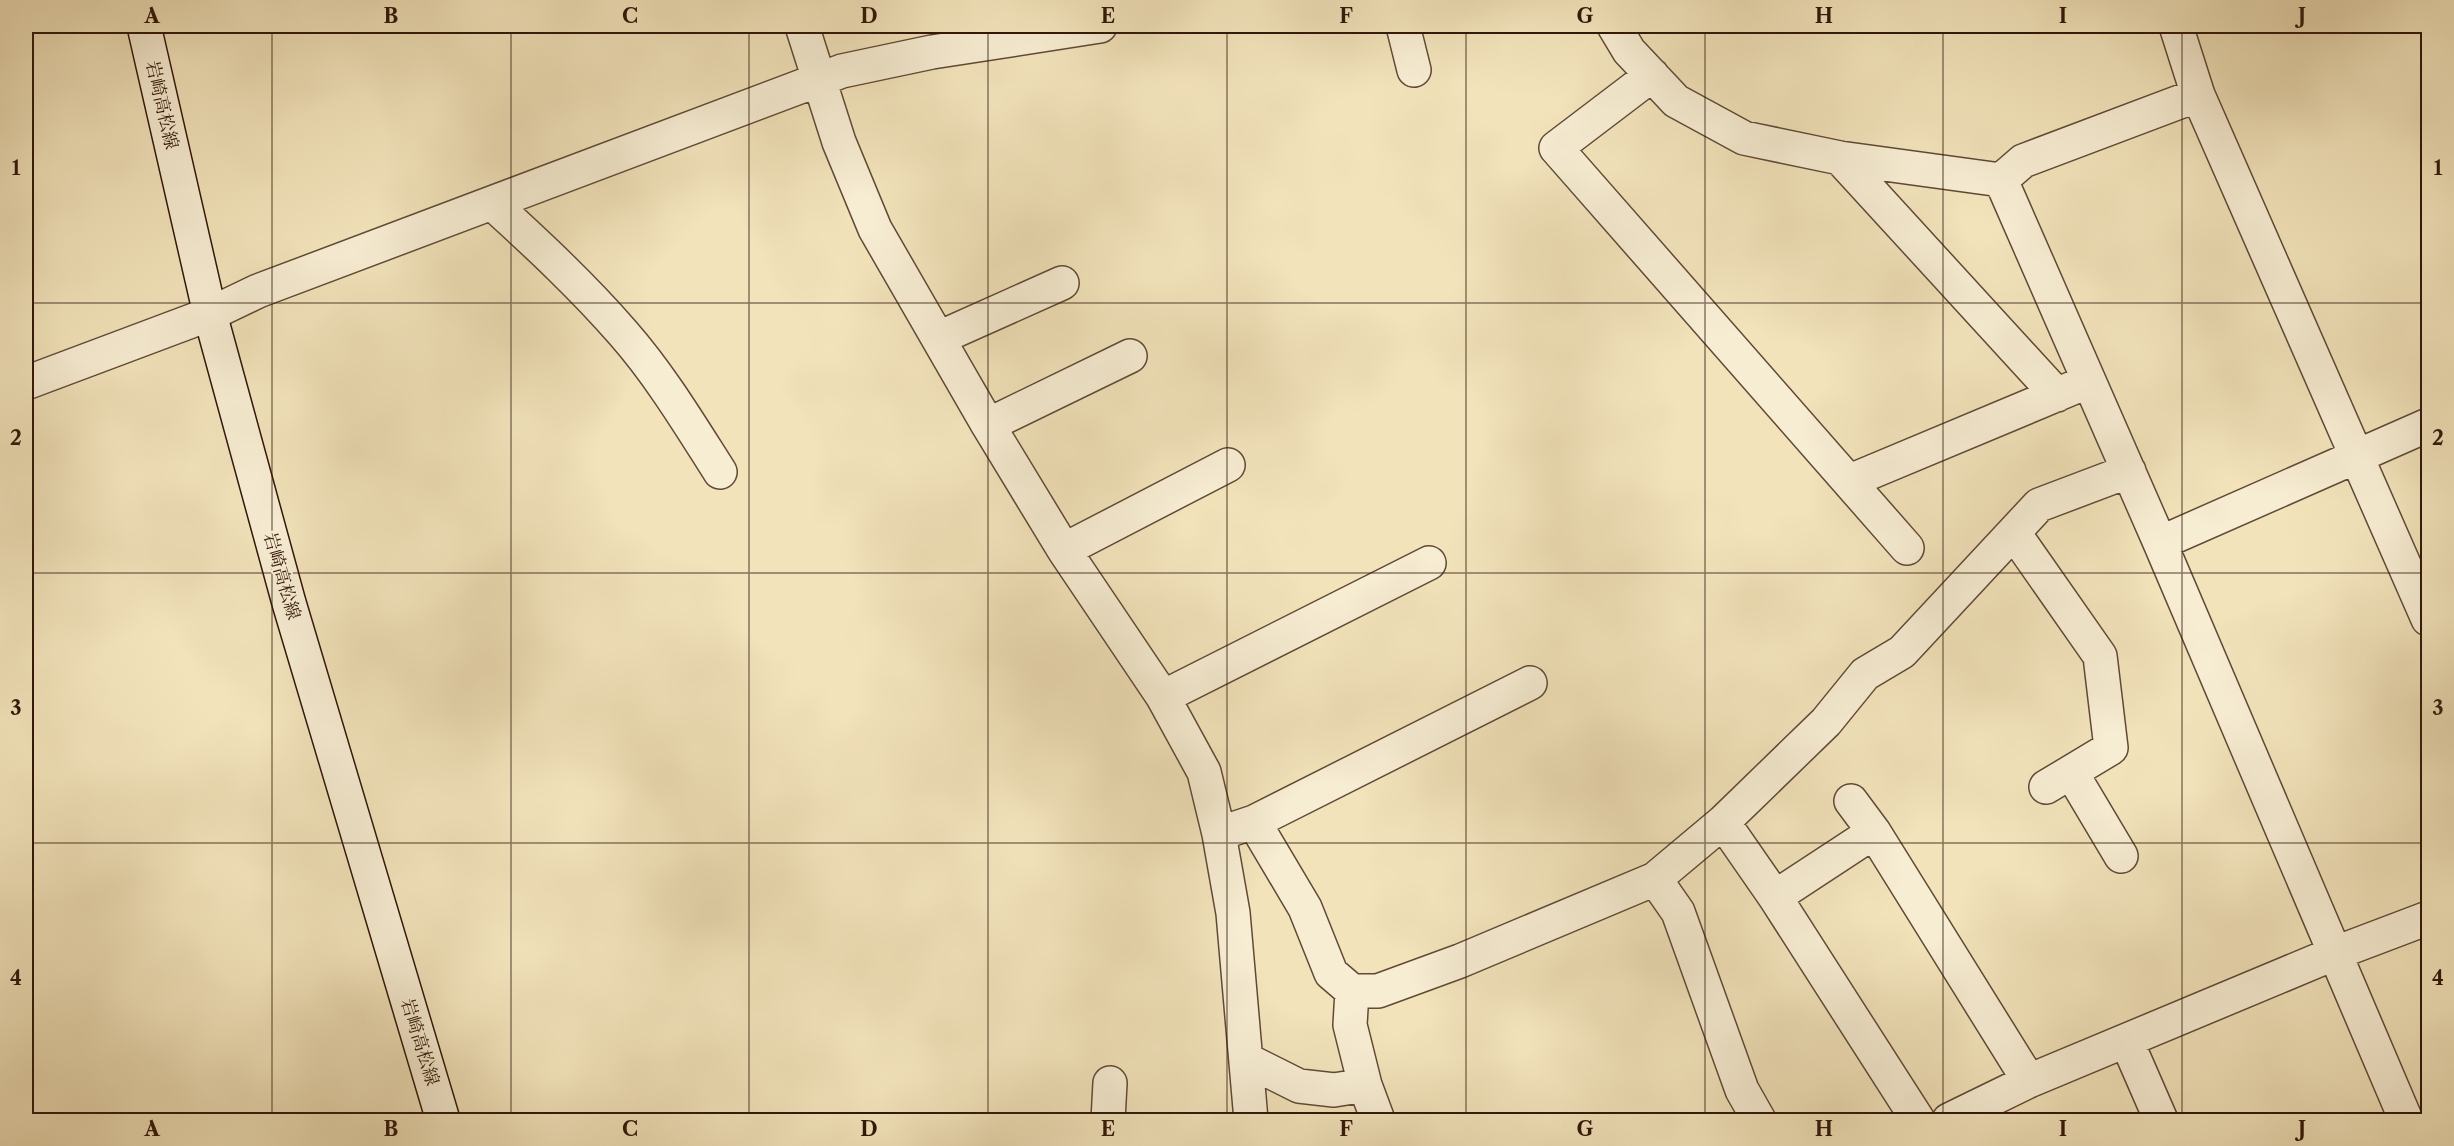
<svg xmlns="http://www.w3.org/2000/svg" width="2454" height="1146" viewBox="0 0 2454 1146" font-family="'Libre Caslon Text','Noto Serif JP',serif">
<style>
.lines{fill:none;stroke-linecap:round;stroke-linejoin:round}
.street-casing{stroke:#604936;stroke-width:36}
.secondary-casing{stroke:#301609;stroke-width:36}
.street{stroke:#f7edd3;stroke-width:33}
.secondary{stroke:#f7edd3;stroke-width:33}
.grid{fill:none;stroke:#301609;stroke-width:1.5;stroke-opacity:0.55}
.labels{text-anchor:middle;stroke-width:4.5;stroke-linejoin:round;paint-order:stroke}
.street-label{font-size:18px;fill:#301609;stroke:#f7edd3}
.neatline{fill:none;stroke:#301609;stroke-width:2}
.grid-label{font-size:20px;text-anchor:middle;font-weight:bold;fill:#301609}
</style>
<rect width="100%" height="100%" fill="#f2e3bb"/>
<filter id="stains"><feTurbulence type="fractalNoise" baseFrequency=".00333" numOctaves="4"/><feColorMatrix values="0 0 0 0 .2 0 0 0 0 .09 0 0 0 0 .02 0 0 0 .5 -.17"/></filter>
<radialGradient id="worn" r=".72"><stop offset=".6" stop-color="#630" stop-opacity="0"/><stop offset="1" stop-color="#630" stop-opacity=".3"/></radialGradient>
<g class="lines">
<defs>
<path id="street" d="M802,26L839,142L875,229L988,425L1064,550L1163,697L1204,772L1219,834L1233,913L1251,1120
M1403,26L1414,70
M1614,26L1629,51L1676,101L1744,138L1840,158L2001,180L2160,543L2406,1120
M2176,26L2198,95L2428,619
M1652,75L1556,148L1907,548
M1840,158L2057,395
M2001,180L2023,161L2198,95
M493,204C538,245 583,287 623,333C660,375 690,425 720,472
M939,338L1062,283
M26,383L210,314L258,291L842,71L932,52L1100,26
M988,425L1130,356
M1850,481L2075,387
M2014,533L2100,656L2111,748L2046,787
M2160,543L2428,425
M1064,550L1228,465
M1163,697L1429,563
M2071,772L2121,856
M1851,801L1874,832L2029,1081
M1254,822L1305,908L1331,973L1352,991H1378L1460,961L1655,879L1723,822L1826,722L1865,674L1902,652L2039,505L2129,471
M1723,822L1775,897L1918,1120
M1233,829L1254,822L1530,683
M1655,879L1678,912L1742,1090L1759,1120
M1775,897L1874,832
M1352,991L1350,1025L1365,1085L1378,1120
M2127,1042L2161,1120
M1247,1060L1299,1086L1334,1090L1365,1085
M1108,1120L1110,1083
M1949,1120L2029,1081L2333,954L2428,918"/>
<path id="secondary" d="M144,26L210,314L289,603L443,1120"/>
</defs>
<use href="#street" class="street-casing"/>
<use href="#secondary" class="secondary-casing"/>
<use href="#street" class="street"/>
<use href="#secondary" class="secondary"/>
</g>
<path class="grid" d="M272,26V1120M511,26V1120M749,26V1120M988,26V1120M1227,26V1120M1466,26V1120M1705,26V1120M1943,26V1120M2182,26V1120M26,303H2428M26,573H2428M26,843H2428"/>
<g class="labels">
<g class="street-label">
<text transform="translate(162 105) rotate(77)" y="6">岩崎高松線</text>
<text transform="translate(282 576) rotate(74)" y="6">岩崎高松線</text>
<text transform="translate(420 1042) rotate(73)" y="6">岩崎高松線</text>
</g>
</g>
<rect width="2454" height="1146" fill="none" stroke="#f2e3bb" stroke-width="66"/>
<rect x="33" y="33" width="2388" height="1080" class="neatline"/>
<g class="grid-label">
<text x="152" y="23">A</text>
<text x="391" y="23">B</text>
<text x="630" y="23">C</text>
<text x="869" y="23">D</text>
<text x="1108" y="23">E</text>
<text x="1346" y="23">F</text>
<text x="1585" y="23">G</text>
<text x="1824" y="23">H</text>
<text x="2063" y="23">I</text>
<text x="2302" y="23">J</text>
<text x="16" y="175">1</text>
<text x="2438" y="175">1</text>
<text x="16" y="445">2</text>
<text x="2438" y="445">2</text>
<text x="16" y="715">3</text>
<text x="2438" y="715">3</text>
<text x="16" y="985">4</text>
<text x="2438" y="985">4</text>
<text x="152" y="1136">A</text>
<text x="391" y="1136">B</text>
<text x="630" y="1136">C</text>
<text x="869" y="1136">D</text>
<text x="1108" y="1136">E</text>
<text x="1346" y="1136">F</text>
<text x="1585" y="1136">G</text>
<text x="1824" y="1136">H</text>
<text x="2063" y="1136">I</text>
<text x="2302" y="1136">J</text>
</g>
<rect width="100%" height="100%" filter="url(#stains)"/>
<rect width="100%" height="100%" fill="url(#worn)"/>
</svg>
